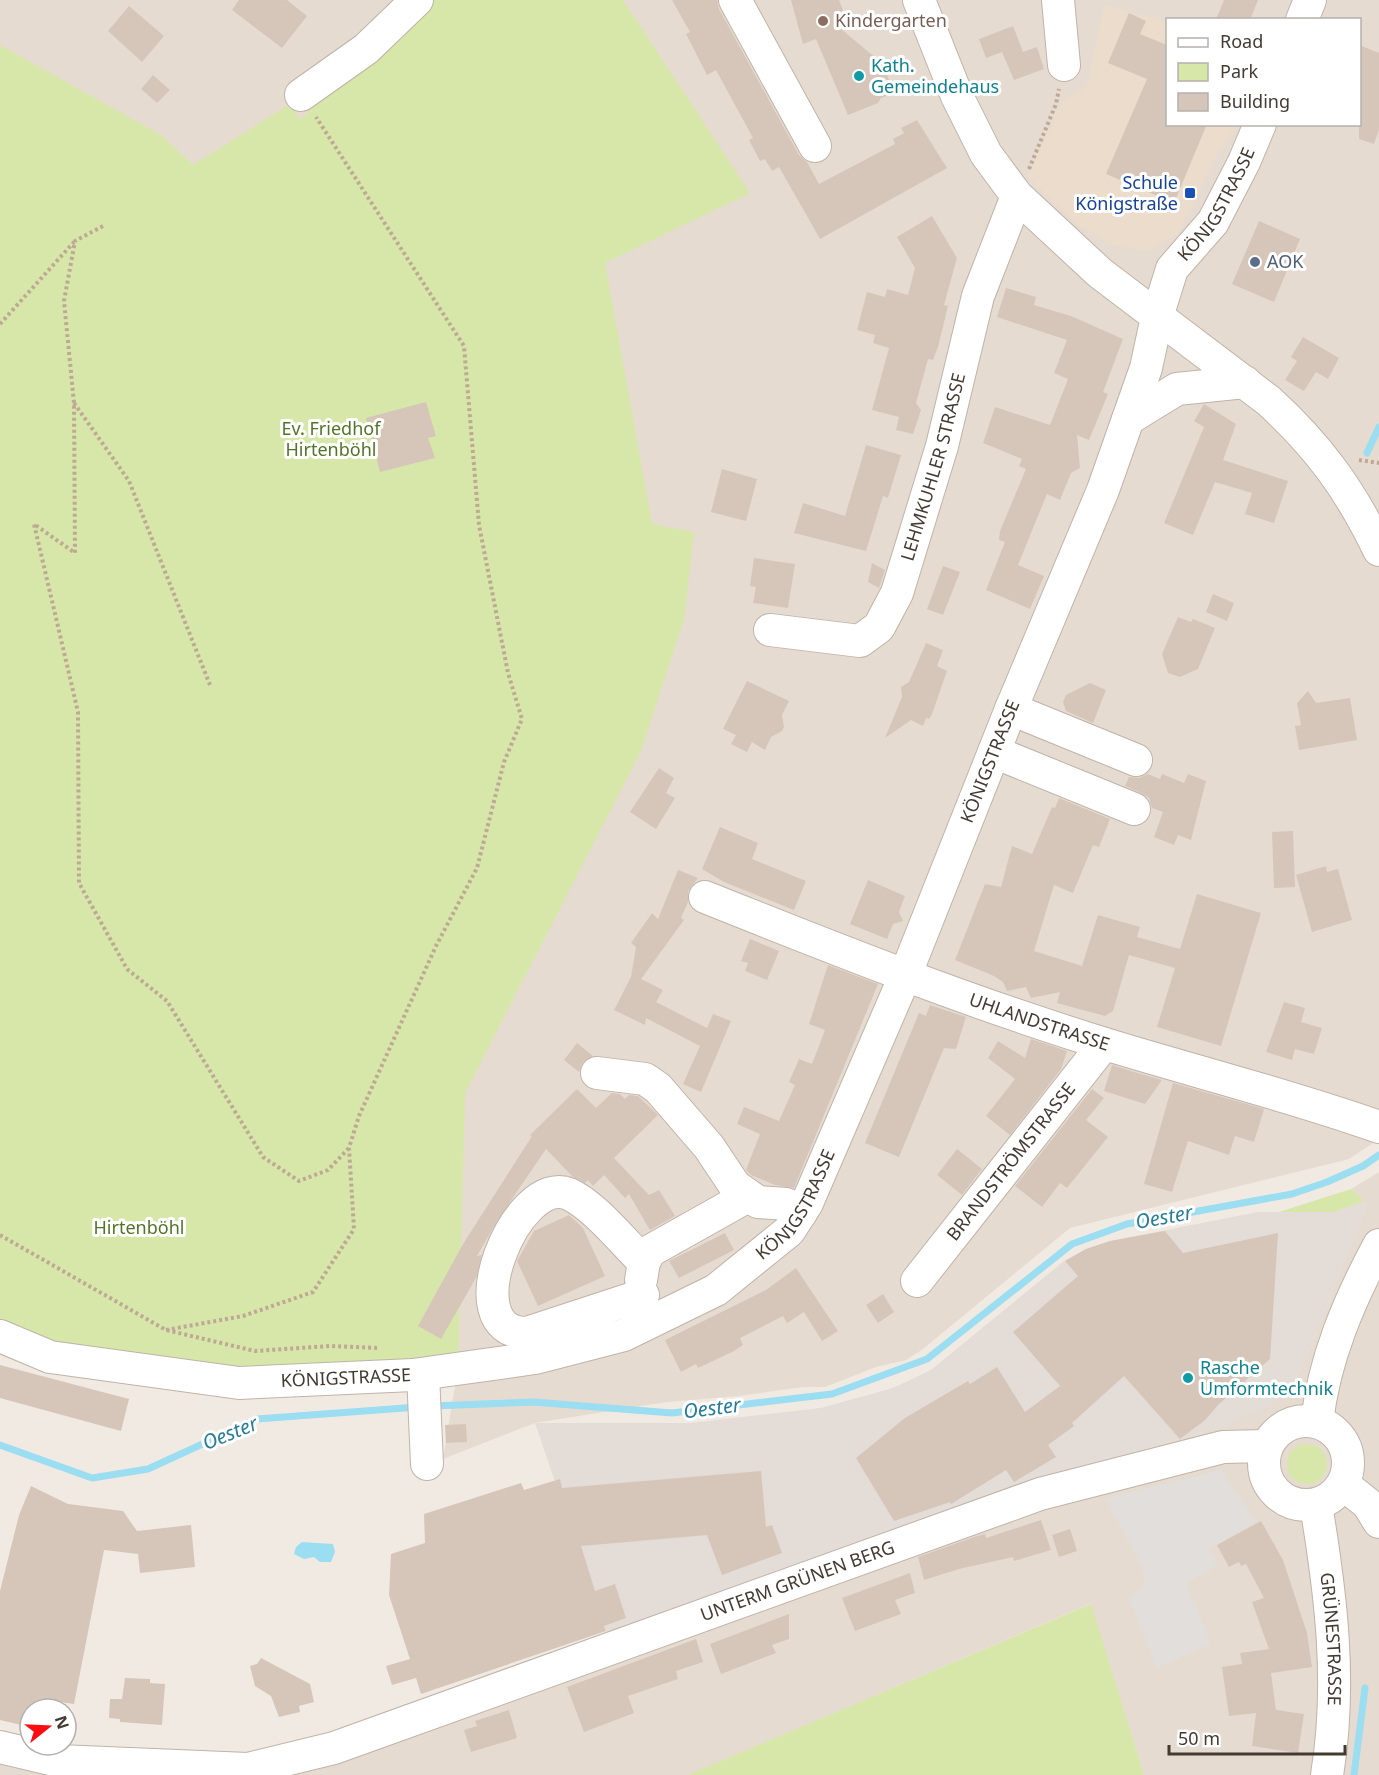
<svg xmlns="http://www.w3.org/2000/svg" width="1379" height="1775" viewBox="0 0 1379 1775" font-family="'Noto Sans',sans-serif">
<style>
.residential{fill:#e6dbd0;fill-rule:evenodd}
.industrial{fill:#e3dcd7}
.education{fill:#ebdccb}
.green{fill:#d6e7a9}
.parking{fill:#e1dedb}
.water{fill:#9bddf1}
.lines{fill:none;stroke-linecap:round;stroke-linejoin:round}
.stream{stroke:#9bddf1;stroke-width:7}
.building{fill:#d6c6ba}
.minor-casing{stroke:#c0b3a7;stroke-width:34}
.path{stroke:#bfa995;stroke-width:4;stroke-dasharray:3 3;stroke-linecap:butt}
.minor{stroke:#fff;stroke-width:32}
.education-dot{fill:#8d6e63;stroke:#fff;stroke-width:2}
.culture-dot{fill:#0f9aa8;stroke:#fff;stroke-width:2}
.transit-dot{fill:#1a4fb4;stroke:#fff;stroke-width:2}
.service-dot{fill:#5c6f8a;stroke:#fff;stroke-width:2}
.labels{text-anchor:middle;stroke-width:6;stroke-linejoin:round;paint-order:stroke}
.education-label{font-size:18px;fill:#785e54;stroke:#fff;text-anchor:start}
.culture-label{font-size:18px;fill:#0d838f;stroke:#fff;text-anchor:start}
.transit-label{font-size:18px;fill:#164399;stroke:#fff;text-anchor:end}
.street-label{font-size:18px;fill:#433a32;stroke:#fff}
.service-label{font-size:18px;fill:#4e5e75;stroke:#fff;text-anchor:start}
.park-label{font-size:18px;fill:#517526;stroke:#fff}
.water-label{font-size:20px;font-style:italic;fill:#277c98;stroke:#fff}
</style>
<rect width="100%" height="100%" fill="#f1eae2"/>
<path class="residential" d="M0,0H1379V1139L1349,1159L1070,1228L923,1349L906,1360L876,1367L825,1387H803L740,1396L667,1402L535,1423L443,1459L458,1368L0,435ZM1168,20H1360V124H1168Z
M1379,1172V1775H1144L1090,1604L689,1775H264L619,1661L1051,1508L1118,1457L1227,1425L1290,1389L1308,1354L1367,1204L1351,1189Z
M0,1757L191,1775H0Z"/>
<path class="industrial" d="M1364,1201L1367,1204L1308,1354L1290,1389L1270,1406L1227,1425L1039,1480L607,1633L535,1423H691L821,1408L893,1388L931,1370L1064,1261L1086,1249L1110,1241L1258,1212H1334Z"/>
<path class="education" d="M1104,5L1167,22L1168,124L1237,125L1217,155L1178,234L1147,251L1112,245L1078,225L1027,176L1064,99L1087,86Z"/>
<path class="green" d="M426,0H623L750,193L605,263L652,524L694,532L684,619L641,751L465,1093L458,1368L239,1383L50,1357L0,1325V45L161,135L193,165L290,104L300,120Z
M1351,1189L1364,1201L1334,1212H1279Z
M1287 1464a20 20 0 1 1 40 0a20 20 0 1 1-40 0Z
M1091,1604L1144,1775H688Z"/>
<path class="parking" d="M1221,1470L1255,1522L1209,1549L1218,1565L1186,1583L1211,1643L1157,1668L1129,1598L1145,1585L1143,1569L1106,1499Z"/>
<path class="water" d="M302,1542L333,1544L335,1552L331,1562H320L314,1557L304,1559L294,1554L296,1547Z"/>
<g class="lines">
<path class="stream" d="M1367,453L1379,427
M432,1406L533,1402L672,1413L832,1394L927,1359L1072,1244L1127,1224L1292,1194L1327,1182L1363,1166L1379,1155
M0,1445L92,1478L148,1469L257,1419L418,1407
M1354,1775L1365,1688"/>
</g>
<path class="building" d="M239,0H287L307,16L282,48L232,10Z
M672,0H717L719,9L799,155L807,162L819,184L895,144L893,139L904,133L901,128L917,120L947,168L820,239L779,167L772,171L765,159L760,161L749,140L753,138L716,70L707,75L686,34L690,32Z
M791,0H839L849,26L841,29L883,64L894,93L881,98L878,103L848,115L816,39L803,44Z
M1224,0H1258L1250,20H1216Z
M129,6L164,36L142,62L108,31Z
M1129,13L1146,21L1140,34L1167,45V124H1207L1174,203L1106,174L1147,79L1108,63Z
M1013,26L1023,52L1037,47L1044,69L1014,80L1002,52L986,58L979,39Z
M1359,45L1379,53V130L1374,144L1359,139Z
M153,75L170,90L157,103L141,89Z
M932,216L957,258L944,305L948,306L938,347L933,360L928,359L916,403L921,410L913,434L896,430L899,417L872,410L889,348L873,343L875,335L857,330L867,292L885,297L887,289L908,295L915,268L897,237Z
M1259,221L1300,239L1274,302L1232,284Z
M1006,288L1036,297L1034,305L1071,316L1123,339L1103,392L1108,394L1089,440L1077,435L1080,468L1071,473L1060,500L1047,494L1018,565L1044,576L1030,609L986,590L1005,542L999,540L1000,531L1026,469L1019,466L1022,459L983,443L995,407L1050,425L1068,379L1054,373L1067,340L997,317Z
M1303,337L1339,358L1328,379L1316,372L1304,391L1285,380L1297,361L1291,357Z
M426,402L436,436L428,438L435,458L380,472L366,418Z
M1204,404L1236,424L1223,460L1288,481L1274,523L1245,514L1252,493L1215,482L1193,535L1164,523L1204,427L1194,421Z
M866,445L901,455L888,498L883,496L866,551L794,533L803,503L845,516Z
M722,469L757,479L746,521L711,512Z
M754,558L795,564L788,608L753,603L756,587L750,586Z
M872,563L885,570L879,588L868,582Z
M943,566L960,572L943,615L927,609Z
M1213,594L1234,603L1227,621L1206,612Z
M1178,617L1191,622L1193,619L1215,628L1198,669L1180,677L1168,673L1162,654Z
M926,643L943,650L937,666L947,671L932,714L929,719L926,718L923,726L911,720L885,738L902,697L901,687L909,682Z
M747,681L789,701L782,715L784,727L782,731L771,737L765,750L752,742L747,752L731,744L736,735L723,729Z
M1090,683L1106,690L1093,723L1066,711L1063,702L1066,695Z
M1308,691L1316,703L1350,698L1357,740L1299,750L1295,726L1301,725L1297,703Z
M659,768L674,778L666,793L675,798L656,829L630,812Z
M1148,774L1160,779L1162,774L1184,783L1188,774L1206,781L1191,840L1178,835L1174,845L1154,837L1163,812L1152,808L1149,798L1141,793L1125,786L1129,777L1139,778Z
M1059,798L1110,819L1099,847L1093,845L1073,893L1054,885L1034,951L1082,966L1098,915L1140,927L1137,937L1180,949L1197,894L1261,913L1221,1046L1157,1027L1175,968L1129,955L1113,1011L1105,1016L1057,1003L1060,992L1031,998L1026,987L1007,991L1003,982L994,976L955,960L985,884L1001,887L1012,846L1032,854L1052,807L1055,808Z
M720,827L758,843L752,859L806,881L794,910L724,882L702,869Z
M1293,831L1295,887L1274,888L1272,832Z
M1326,866L1327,872L1338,869L1352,920L1312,932L1296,875Z
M678,870L698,878L688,891V902L681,918L684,920L641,979L663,990L656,1002L707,1028L713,1014L731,1021L701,1092L683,1084L700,1046L646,1018L645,1025L614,1010L631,977L636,947L631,943L652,913L658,919Z
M868,880L905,896L899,912L903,921L893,924L887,939L850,924Z
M750,939L779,951L767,980L745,971L748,963L741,961Z
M828,965L878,984L794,1188L775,1185L751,1175L746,1170L760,1134L737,1124L744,1107L779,1121L795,1085L789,1082L799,1059L812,1064L825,1030L809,1024Z
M1284,1002L1305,1008L1301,1022L1322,1028L1314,1054L1295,1049L1292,1060L1266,1052Z
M930,1005L966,1017L956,1049L944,1048L899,1157L865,1143L919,1013L926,1016Z
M1031,1039L1067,1051L1061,1069L1010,1135L986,1116L1015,1079L988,1058L998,1041L1025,1058Z
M577,1043L593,1056L583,1062L579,1072L564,1060Z
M1112,1065L1134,1072L1162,1080L1145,1104L1104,1091Z
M1173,1083L1264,1109L1254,1142L1235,1136L1229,1155L1188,1141L1172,1192L1144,1184Z
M577,1089L596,1108L612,1093L620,1094L625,1099L629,1095L638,1096L658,1115L614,1158L649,1195L659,1190L675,1216L650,1230L629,1194L625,1198L604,1175L593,1186L588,1180L585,1183L573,1177L546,1149L497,1221L477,1256L482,1255L477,1276L441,1339L418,1326L463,1244L532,1136L530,1135Z
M1092,1089L1104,1098L1086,1120L1108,1137L1067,1188L1060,1183L1042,1207L1015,1186Z
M957,1149L982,1169L962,1195L937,1175Z
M569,1215L583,1228L605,1276L538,1306L517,1261L534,1231Z
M1165,1231L1183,1253L1278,1233L1270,1359L1219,1404L1205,1420L1180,1439L1124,1376L1072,1423L1074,1426L1048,1445L1056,1457L1014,1482L1006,1470L951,1504L950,1502L894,1521L856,1458L905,1418L968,1381L970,1384L997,1367L1025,1412L1060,1386L1013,1332L1078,1276L1065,1261L1086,1249L1110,1241Z
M725,1233L734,1250L679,1278L669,1261Z
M796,1268L838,1331L822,1341L804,1312L787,1323L783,1316L740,1338L743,1345L734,1351L698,1368L696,1364L681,1372L665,1340L766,1290Z
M883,1294L894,1312L878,1323L866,1305Z
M0,1365L129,1399L121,1431L0,1398Z
M466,1424L467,1442L446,1443L445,1425Z
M761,1471L766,1527L772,1525L782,1553L722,1575L707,1535L581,1546L595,1591L615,1584L626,1618L604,1626L606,1631L421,1694L416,1678L392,1685L386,1666L410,1659L389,1595L391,1554L425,1543L424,1514L521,1483L524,1490L560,1479L562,1488Z
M31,1486L68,1504L123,1511L137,1531L191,1525L195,1567L140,1573L138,1554L104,1550L74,1704L60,1702L58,1709H30V1727L0,1720V1591L19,1515Z
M1041,1520L1051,1550L1014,1561L1013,1557L959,1569L924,1580L918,1557L974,1537L985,1534L986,1538Z
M1261,1521L1283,1560L1307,1633L1312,1667L1271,1673L1276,1710L1304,1714L1298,1753L1252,1746L1256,1713L1229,1716L1222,1667L1242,1664L1240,1653L1269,1649L1252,1602L1264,1598L1246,1564L1241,1566L1239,1562L1229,1567L1217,1545Z
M1070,1529L1077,1551L1059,1557L1052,1535Z
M910,1573L915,1593L895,1600L901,1614L855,1631L842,1598Z
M789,1614V1639L772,1645L776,1653L721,1674L710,1644Z
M696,1639L703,1662L676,1671L678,1679L628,1696L634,1713L584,1732L567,1687Z
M261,1658L310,1684L314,1702L299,1706L300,1712L279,1717L271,1696L255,1686L250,1666L257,1664Z
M125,1678L150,1679V1683L165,1684L162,1725L120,1722V1719L109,1718L110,1699H122Z
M509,1710L517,1738L471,1752L464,1730L477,1726L475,1721Z"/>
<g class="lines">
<defs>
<g id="minor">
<path d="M735,0L815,146"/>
<path d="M919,0L957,96L986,154L1017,196L1100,273L1269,401C1318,446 1350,489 1379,550"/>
<path d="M1058,0L1064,65"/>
<path d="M1302,20L1310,0"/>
<path d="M301,95L366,49L417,0"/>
<path d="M1128,419L1177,389L1245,382"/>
<path id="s1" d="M770,630L860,641L879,627L897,593L942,446L978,296L1017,196"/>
<path d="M1011,709L1136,760"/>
<path d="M994,752L1134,809"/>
<path id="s2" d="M705,897C837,950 969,1002 1105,1044C1196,1072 1289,1095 1379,1127"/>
<path d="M597,1073L645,1079L658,1088L709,1147L735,1186L758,1202L786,1204L801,1213"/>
<path d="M641,1280L644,1262L650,1251L748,1196"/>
<path id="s3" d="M917,1281L1104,1044"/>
<path d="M643,1295L527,1333C451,1333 517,1172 569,1194C595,1206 623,1242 644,1262"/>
<path id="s4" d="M0,1336L50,1357L239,1383L413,1375L535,1358L624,1335L716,1290L789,1231L807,1203L905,976L1011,709L1103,490L1146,368L1157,317L1172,269L1213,222L1244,162L1260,124"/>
<path d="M423,1374L427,1464"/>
<circle cx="1306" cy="1463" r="42"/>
<path d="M1317,1422C1324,1359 1349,1301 1379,1245"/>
<path d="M1343,1484L1368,1504L1379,1522"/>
<path id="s5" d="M1316,1505C1331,1595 1342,1684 1327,1775"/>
<path id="s6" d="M0,1747L59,1761L248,1769L334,1748L1040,1494L1223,1447L1267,1446"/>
</g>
</defs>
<use href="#minor" class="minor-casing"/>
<path class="path" d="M1029,169L1056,104L1059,89
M103,226L75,241L64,301L74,403L75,553L34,524L78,712L79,883L127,969L167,1001L263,1157L299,1181L328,1170L348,1149
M0,324L74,242
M74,403L129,481L210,685
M1359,460L1379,463
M0,1235L166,1330L255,1351L330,1346L379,1348
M166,1330L243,1316L313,1292L354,1229L349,1148L359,1116L436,946L477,868L504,762L522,719L508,673L479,525L464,346L316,117"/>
<use href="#minor" class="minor"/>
</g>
<circle class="education-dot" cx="823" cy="21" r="6"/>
<g class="culture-dot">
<circle cx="859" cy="76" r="6"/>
<circle cx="1188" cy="1378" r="6"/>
</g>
<rect class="transit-dot" x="1184" y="187" width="12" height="12" rx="3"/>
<circle class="service-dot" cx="1255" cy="262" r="6"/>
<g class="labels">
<g class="education-label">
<text x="835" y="27">Kindergarten</text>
</g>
<g class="culture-label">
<text x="871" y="72">Kath.<tspan x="871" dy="21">Gemeindehaus</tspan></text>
<text x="1200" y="1374">Rasche<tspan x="1200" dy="21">Umformtechnik</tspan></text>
</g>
<g class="transit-label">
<text x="1178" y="189">Schule<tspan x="1178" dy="21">Königstraße</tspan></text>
</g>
<g class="street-label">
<text dy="6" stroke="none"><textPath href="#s4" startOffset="1947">KÖNIGSTRASSE</textPath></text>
<text dy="6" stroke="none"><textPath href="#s1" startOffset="284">LEHMKUHLER STRASSE</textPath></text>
<text dy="6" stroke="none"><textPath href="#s4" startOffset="1342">KÖNIGSTRASSE</textPath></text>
<text dy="6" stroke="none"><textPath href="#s2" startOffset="357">UHLANDSTRASSE</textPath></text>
<text dy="6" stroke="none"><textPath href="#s3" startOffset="152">BRANDSTRÖMSTRASSE</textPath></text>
<text dy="6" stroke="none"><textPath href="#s4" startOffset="856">KÖNIGSTRASSE</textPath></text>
<text dy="6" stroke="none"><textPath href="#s4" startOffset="352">KÖNIGSTRASSE</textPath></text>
<text dy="6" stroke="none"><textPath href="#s6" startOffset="831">UNTERM GRÜNEN BERG</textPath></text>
<text dy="6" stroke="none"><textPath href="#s5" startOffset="135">GRÜNESTRASSE</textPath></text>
</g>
<g class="service-label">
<text x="1267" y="268">AOK</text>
</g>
<g class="park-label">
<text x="331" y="435">Ev. Friedhof<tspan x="331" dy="21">Hirtenböhl</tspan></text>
<text x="139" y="1234">Hirtenböhl</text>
</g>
<g class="water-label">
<text transform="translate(1164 1217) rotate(-10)" y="7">Oester</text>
<text transform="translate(712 1408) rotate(-7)" y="7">Oester</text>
<text transform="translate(230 1433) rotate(-22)" y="7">Oester</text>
</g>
</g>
<rect x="1166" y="18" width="195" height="108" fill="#ffffff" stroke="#b4b0ad" stroke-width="1.5"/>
<rect x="1178" y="38" width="30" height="9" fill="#ffffff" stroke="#b4b0ad" stroke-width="1.5"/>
<text x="1220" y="48" font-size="18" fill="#433a32">Road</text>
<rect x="1178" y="63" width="30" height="18" fill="#d6e7a9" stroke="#b4b0ad" stroke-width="1.5"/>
<text x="1220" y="78" font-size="18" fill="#433a32">Park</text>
<rect x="1178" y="93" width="30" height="18" fill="#d6c6ba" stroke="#b4b0ad" stroke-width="1.5"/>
<text x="1220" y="108" font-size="18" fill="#433a32">Building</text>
<g transform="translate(48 1727) rotate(72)"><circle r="28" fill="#ffffff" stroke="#b4b0ad" stroke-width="1.5"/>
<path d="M0-4.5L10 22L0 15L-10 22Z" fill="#fe0c12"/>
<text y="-9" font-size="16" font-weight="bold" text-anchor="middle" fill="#433a32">N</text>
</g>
<path d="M1169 1745v9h176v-9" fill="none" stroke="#433a32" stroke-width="3"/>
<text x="1178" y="1745" font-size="18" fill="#433a32" stroke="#ffffff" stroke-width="4.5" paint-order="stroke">50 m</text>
</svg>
